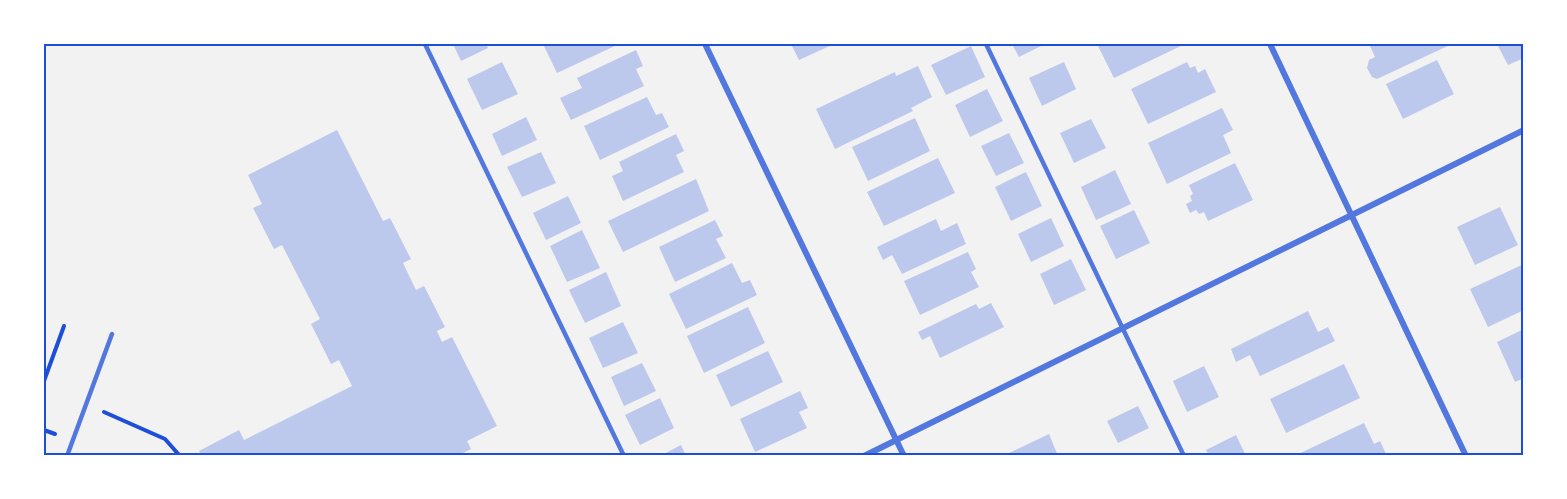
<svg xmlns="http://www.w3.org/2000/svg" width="1567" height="499" viewBox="0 0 1567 499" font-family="'Roboto Condensed',sans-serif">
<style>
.building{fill:#bdc9ec}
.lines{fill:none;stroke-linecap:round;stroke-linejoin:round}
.path{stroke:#1d4ed8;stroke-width:4}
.service{stroke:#5277de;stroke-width:4.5}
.minor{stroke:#5277de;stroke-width:6}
.neatline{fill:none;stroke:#1d4ed8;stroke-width:2}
</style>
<rect width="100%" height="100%" fill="#f2f2f2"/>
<path class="building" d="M453,44H486L488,48L461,61Z
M543,44H619L557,73Z
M791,44H834L799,60Z
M1012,44H1045L1019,57Z
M1097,44H1185L1114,78Z
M1369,44H1452L1377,79L1372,77L1367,68L1369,60L1375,57Z
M1497,44H1524V58L1508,65Z
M971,46L985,77L946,95L931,65Z
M636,50L643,66L636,69L644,86L571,120L560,98L582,88L577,78Z
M1437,60L1454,94L1403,119L1386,84Z
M502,62L518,94L482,110L467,79Z
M1064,62L1076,89L1042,106L1029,78Z
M1187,62L1190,68L1195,66L1198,73L1205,69L1216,92L1148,124L1131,89Z
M918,66L932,97L911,108L913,111L835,149L816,109L895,72L896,76Z
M987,89L1003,121L970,137L955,105Z
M647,97L656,115L662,113L669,127L600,160L584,126Z
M1222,108L1233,130L1223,135L1231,153L1167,184L1148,143Z
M526,117L537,140L502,156L492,134Z
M915,118L930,151L868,181L852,147Z
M1091,119L1106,148L1074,163L1060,133Z
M337,130L383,221L390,218L411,259L403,263L416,290L424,286L445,327L437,331L442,342L452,337L497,426L467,441L471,449L457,456H202L199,451L239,430L244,440L352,386L339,360L331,364L311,324L320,319L282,245L274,249L253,208L262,204L248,175Z
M1009,133L1024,163L996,176L981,146Z
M676,134L684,151L676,155L684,172L623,201L612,176L623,171L619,162Z
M541,152L556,183L522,197L507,167Z
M938,158L955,193L884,226L867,192Z
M1235,163L1253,200L1208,221L1204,212L1199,214L1196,210L1190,213L1186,204L1192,201L1190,196L1193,194L1189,185Z
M1115,170L1131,204L1096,220L1081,187Z
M1026,172L1042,206L1011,221L995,187Z
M696,179L709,211L623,252L608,221Z
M568,196L581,223L546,240L533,213Z
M1500,207L1518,245L1475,265L1457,227Z
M1134,210L1150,243L1116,259L1100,226Z
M1051,218L1064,246L1031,262L1018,234Z
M936,219L941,231L957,223L966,244L902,274L892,255L883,260L877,247Z
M715,220L723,236L716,239L726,258L675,282L659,247Z
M582,230L600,268L567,282L550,246Z
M968,252L976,269L971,272L979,287L920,315L904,281Z
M1071,259L1086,290L1054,305L1040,274Z
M732,263L742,283L750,280L757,295L686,329L669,294Z
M1524,264V310L1488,327L1470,289Z
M606,272L621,306L585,323L569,290Z
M991,303L1004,327L940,358L930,336L922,340L918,332L976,304L979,309Z
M748,307L765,343L704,373L687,336Z
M1308,311L1318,332L1328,327L1335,341L1260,376L1250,355L1236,362L1231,349Z
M623,322L638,353L603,368L589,338Z
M1524,329V378L1515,382L1497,342Z
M768,351L783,382L731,407L716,375Z
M642,363L656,391L624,406L611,377Z
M1344,364L1360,398L1286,433L1270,399Z
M1204,366L1219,397L1187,412L1173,381Z
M800,391L808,408L799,412L807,428L755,452L740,419Z
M660,398L674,428L640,445L625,415Z
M1138,406L1149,428L1118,443L1107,421Z
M1364,423L1374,444L1380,441L1387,456H1294Z
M1049,434L1058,456H1003Z
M1236,435L1245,454L1209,456L1206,450Z
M681,445L686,456H660Z"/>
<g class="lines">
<path class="path" d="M44,381L64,326
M104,412L165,439L180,456
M44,430L55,434"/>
<path class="service" d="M425,44L624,456
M986,44L1184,456
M67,456L112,334"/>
<path class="minor" d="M705,44L904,456
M1270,44L1466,456
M864,456L1524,130"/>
</g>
<rect width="1567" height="499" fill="none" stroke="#ffffff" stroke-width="90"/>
<rect x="45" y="45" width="1477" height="409" class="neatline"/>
</svg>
